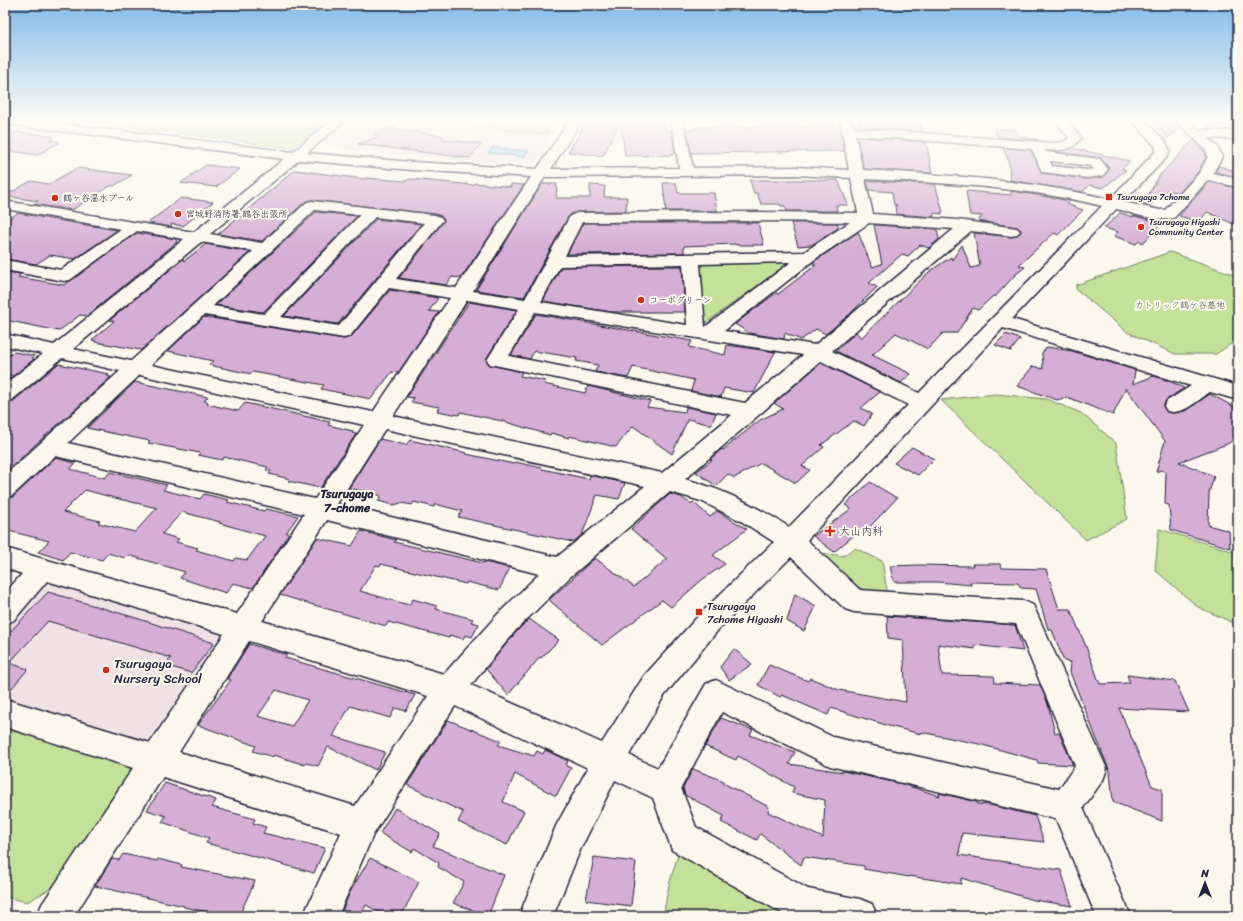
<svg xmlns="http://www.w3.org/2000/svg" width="1243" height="921" viewBox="0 0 1243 921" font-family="Sriracha,'Klee One',sans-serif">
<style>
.built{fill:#f0e1e5}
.green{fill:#c3e199;stroke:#72826a}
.water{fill:#89c7ea;stroke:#6085a4}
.building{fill:#d6aed5;stroke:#22223b;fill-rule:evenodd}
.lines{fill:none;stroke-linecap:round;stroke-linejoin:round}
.minor-casing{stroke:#22223b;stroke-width:3}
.minor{fill:#fbf7ec;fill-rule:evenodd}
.poi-dot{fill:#c8321e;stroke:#fbf7ec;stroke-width:1.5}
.labels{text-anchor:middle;stroke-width:4;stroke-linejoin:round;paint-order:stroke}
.far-poi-label{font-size:9px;fill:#22223b;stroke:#fbf7ec;text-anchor:start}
.far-park-label{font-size:9px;fill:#525b57;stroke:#fbf7ec}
.poi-label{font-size:11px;fill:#22223b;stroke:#fbf7ec;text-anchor:start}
.neighbourhood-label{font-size:12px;font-weight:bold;fill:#22223b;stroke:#fbf7ec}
.near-poi-label{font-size:13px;fill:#22223b;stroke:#fbf7ec;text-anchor:start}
</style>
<rect width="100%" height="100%" fill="#fbf7ec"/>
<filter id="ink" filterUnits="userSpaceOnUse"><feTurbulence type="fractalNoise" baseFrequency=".025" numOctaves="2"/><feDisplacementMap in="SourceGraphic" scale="8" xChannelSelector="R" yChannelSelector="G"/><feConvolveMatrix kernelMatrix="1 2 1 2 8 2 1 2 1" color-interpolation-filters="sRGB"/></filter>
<g filter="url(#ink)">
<path class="built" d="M352,121H562L534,164L462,161L343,149L322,142Z
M54,584L223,630L226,641L151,745L5,698V628L41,587Z"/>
<path class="green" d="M83,121H327L292,148Z
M463,121H555L547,133L538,134L456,123Z
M1170,252L1238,276V344H1231L1216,354H1175L1127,332L1076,289V285Z
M781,260L786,265L707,322L698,321L695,261Z
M996,394L1046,399L1081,413L1116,443L1127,519L1086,540L941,400Z
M1159,529L1238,553V625L1198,607L1155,570Z
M855,548L882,561L887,591L869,592L842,579L821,553L843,556Z
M5,722L131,760L134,774L57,885L27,902L5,897Z
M679,851L786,915V916H663L669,885Z"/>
<path class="water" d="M493,147L529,151L524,157L488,153Z"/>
<path class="building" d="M587,121H620L603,156L568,152Z
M621,121L641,123V121H663L666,130H671L675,153H672L673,155L625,156Z
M859,121H920L923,132L859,127Z
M1153,121H1172L1180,129L1168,138Z
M1209,125H1233L1238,130L1205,129Z
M835,126L842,139L844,151L691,153L687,130H694V127Z
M393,127L399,130L444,136L442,139L482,144L469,158L358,144L378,137L373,134Z
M994,129H1016V135L1038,140L998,137Z
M17,132L53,136L51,138H54L49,140L60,142L37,155L5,150V138Z
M859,137L926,142L932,173L864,169L858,143Z
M1194,140L1205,153L1206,157L1198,172L1179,193L1167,190L1149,206L1142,205L1160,175Z
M1003,148L1031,150L1042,173L1087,179L1103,177L1109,170L1101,158L1056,152L1072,148L1130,161L1122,169L1126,170L1103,188L1090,185L1082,192L1010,180L1009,162Z
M206,165L240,169L216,187L181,183Z
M1219,166L1238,172V177L1215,172Z
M77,168L132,175L114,186H110L72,210L33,204L38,201L5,196L31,181L49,184Z
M295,170L364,179L365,178L405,181L410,179L473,185L475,183L511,187V184L524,185L461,278L452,277L446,285L399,278L444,221L441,216L435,214L312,200L306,201L262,241L218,234Z
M750,180H838L848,205H836L837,211H787L785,206H781L780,204H761L757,193H754Z
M867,181L935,184L943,212H941L942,214L933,213L934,217L896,214L895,206L897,205H894L892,192L869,190Z
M1209,182L1233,187H1238V226L1207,212L1199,222L1179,216Z
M663,183H676L678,193H714L717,211H666Z
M542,184H557L556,198H590V185L605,186L604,197H627L626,211L577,212L571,214L568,217L524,297L476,290Z
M966,191L1011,195V191L1043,196L1070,201L1066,204L1083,210L1058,235L1054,233L1019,265L1025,267L1015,275L995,297L993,296L978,310L973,308L957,333H943L928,349L896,333L872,355L911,374L901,383L836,351L856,332L861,338L929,272L951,257L952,260L962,245L971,268L980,266L974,233L1012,237L1021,232V230L1017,227L978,221L982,216L970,215Z
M181,198L213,202L183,226L171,224L172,227L148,223Z
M316,212L357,216L263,312L216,305Z
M18,213L56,220L117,230L75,259L50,255L36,264L5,259V221Z
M1120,213L1133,217L1134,216L1162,223L1143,243L1139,241L1136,244L1114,236L1118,232L1104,228Z
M376,219L421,224L338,324L284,316Z
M583,223H758L764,245H736L735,244L684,246V253L567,254Z
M791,223H838V228L811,245L798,246Z
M874,225L937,229L939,239L929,248L920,245L908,256L902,254L869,283L877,287L850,314L826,334L816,329L801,340L785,333L784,339L749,333L735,324L776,293L778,294L816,265L813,264L816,260L858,232L872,267L882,264Z
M137,233L176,239L177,242L87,316L80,315L59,331L5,320V272L21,274L18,277L64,285Z
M206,244L250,252L141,350L95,342L96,341L92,340L114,321L110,320L183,259L184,261Z
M682,266L685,312H612L543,301L561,267Z
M390,290L438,298L429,311L439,312L398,373L392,372L371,399L321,389L324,385L253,372L251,374L209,365L213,361L168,351L204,317L344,339L351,337Z
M469,302L517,310L486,359L490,365L522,372L520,376L546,381L544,384L585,393L588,386L650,401L647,407L685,412L686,407L716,413L711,425L688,419L672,454L633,426L616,447L569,436V438L551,433L550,435L502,421L460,412L459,415L437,411L439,407L411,402L414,398L407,397Z
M536,314L692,341L689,347L725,355L727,345L775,352L754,393L724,388L721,397L691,391L694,380L633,367L628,378L595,372L598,365L576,361L577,358L534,351L530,359L511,355Z
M1006,334L1020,339L1011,351L995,345Z
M1047,347L1072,351L1135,370L1133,384L1154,376L1171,382L1184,388L1166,400L1163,407L1167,412L1173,413L1185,411L1210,394L1238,409V437L1227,444L1179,462L1214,476L1209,493L1208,525L1229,531L1230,548L1171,530L1169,505L1165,504L1166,472L1161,470L1156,472L1165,441L1126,388L1113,415L1067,397L1057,400L1017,386L1033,366L1043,369L1042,353Z
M14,352L35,356L32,358L34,359L13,376L5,374V358Z
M821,363L880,392L861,408L872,414L864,426L854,421L821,445L824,447L802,466L810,470L796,483L761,463L734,478L728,474L716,486L696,472L712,460L710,459L722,449L723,450L760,420L783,409L774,403Z
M58,364L109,374L107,376L111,377L5,472V408Z
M135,382L208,397L204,401L208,402L207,404L238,411L245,403L291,413L330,422L328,425L353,431L352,433L356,434L320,488L288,481L290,479L269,474L271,471L266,470L268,467L224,457L222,460L198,455L200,453L148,443L150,441L87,428Z
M380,439L406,445L410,440L467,453L466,454L514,464L515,462L542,468V469L589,479L590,475L625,483L619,499L597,495L582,535L573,542L458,517L462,511L435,504L434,507L414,502L412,505L401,503L394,505L378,501L381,497L379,495L349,488Z
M912,447L934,459L918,475L894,463Z
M55,458L76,463L70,469L105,478L110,472L167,485L163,490L200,499L204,494L229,500L227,502L264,511L266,509L298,516L286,533H289L253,588L233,583L226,593L180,578L185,572L128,555L125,558L108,553L102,560L70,552L63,560L38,552L49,541L5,530V502L14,496ZM85,490L115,498L157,508L135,532L98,523L100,521L63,512ZM182,512L220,522L219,523L265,536L247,560L236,558L234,561L196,550L198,548L176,542L179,539L162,534Z
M870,482L897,498L864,533L860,530L834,552L813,536L851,509L845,505Z
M670,494L681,497L691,504L693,502L710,517L717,511L747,529L713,555L725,564L703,579L671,607L662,600L602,645L549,600L595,558L634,587L667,559L631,529Z
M361,531L396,540L394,542L483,563L484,562L510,568L499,590L467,582L466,584L381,564L380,566L376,565L360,591L405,604H410L413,599L437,606L436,609L473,619L471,622L479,624L472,637L465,635L463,639L450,635L449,638L388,622L386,626L280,595L317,538L352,546Z
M972,564H1000L1002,568L1046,569L1059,609H1070L1085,644L1100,684L1130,683L1127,675L1175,681L1189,712L1119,708L1152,786L1162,789V821L1113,802L1110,772L1070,672L1071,662L1064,661L1052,630L1048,629L1036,589L1021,588L1018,583L970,582L971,585L938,582H894L890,566L918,565L973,566Z
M48,592L136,618L214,643L191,673L165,665L171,658L48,621L9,663L28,669L5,696V637Z
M795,594L816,606L804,631L787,621Z
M887,616L1015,625L1023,651L975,645V649L938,644L942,675L994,676L995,683L1040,685L1047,701L1055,733H1059L1073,765L1038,763L1037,760L979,744L921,732V734L889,726L831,708L828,715L782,695L780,697L758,685L769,665L808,681L810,678L839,690L906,702L903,640L888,638Z
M529,619L559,640L541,658L540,657L508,695L486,669L517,631Z
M249,644L287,655L285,658L415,695L406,711L395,708L390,718L350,706L333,736L385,752L376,770L328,747L318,766L306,763L305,765L274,755L273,757L253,751L256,746L198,725L231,680L227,679ZM276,690L308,700L292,726L258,716Z
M734,649L752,664L729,680L720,667Z
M721,718L753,730L750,735L795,752L789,764L843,772V771L902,784L940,796L939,793L977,802V804L990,805L1035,816L1044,842L962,833L959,855L1061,870L1072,906L1034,900L961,878V884L909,876V877L864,869V866L804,857L801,865L760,834L757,840L721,822L724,816L685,795L683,788L693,769L724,781L723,783L769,807L768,812L823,838L825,800L792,793L794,787L738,756L736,760L705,746Z
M448,720L501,741L498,745L534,756L537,751L543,754L545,750L568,761L566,766L571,768L556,796L515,774L503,802L524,811L507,845L458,822L463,812L407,785Z
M165,783L216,800L212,807L255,819L253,823L266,827L263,833L325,848L314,873L206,843L209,838L162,822L166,816L147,810Z
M395,808L440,834L433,846L504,875L488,916L453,903L464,882L438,867L439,863L414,848L412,852L380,833Z
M123,854L157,861L158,859L182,865L181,867L255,881L239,916H226L184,907V906L95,886L112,859L119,860Z
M594,857L636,862L631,906L586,900Z
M370,858L419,882L401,916H387L366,905L360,916H340L350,892Z"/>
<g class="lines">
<defs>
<path id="minor" d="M7,121H40L293,152L331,121H344L307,153L412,162L537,169L569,121H581L551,169L679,168L672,124L670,121H682L684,124L693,168L796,167L849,170L840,121H852L854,128L1054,143L1063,142L1069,138L1056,121H1068L1081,138C1073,151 1059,151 1045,150L1046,152L1100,159L1108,169L1103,176L1087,178L1042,172L1032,149L855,135L863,170C946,175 1029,180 1110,199L1156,151L1155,146L1132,121H1145L1166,142L1170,151L1166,158L1123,202L1160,210H1165L1199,173L1208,157L1206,150L1176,121H1189L1199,130L1238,131V139L1208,138L1217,146L1222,157L1213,173L1238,179V185L1233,186L1208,180L1174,218C1156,223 1134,213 1116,209L1012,319L1238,386V400L1210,392C1198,400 1183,416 1167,411L1164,406L1167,401L1191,386L1003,328L807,540L860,590L1024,601L1033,605L1107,769L1103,780L1083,808L1131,916H1096L1056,819L830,766L722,712L681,788L696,827L808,889L860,899L872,904L877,916H787L672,850L653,798L615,780L581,848L553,916H519L556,826L588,768L455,706L373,835L338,916H303L341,833L163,777L74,916H37L42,904L133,768L5,727V699L150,743L224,634L47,581L14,620L5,624V593L22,574L5,568V548L237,614L304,514L55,456L13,495L5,498V475L120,371L62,358L12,400L5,402V384L43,354L5,346V334L54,345L184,239L137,231L70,280L64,281L5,270V260L61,270L121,229L5,209V201L194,232L284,159L13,125L9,124ZM299,160L412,170L531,177L456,288L396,279L443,220L440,217L435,215L312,201L307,202L262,243L210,234ZM1050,161L1091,166L1094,169L1087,170L1052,166ZM796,175L851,178L858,213L757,212L577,213L572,215L569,218L525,299L473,291L545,177ZM865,179C944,183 1025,187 1102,206L919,393L832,351L971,231L1012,236L1017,234L1020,231L1017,228L957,220L873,214ZM315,210L360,215L264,314L213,306ZM375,217L424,223L339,326L281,317ZM757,221L850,222L804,252L565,256L582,222ZM869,223L954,229L815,345L724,331L814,260ZM201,242L253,251L131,361L73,349ZM791,262L705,327L700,264ZM683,264L687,325L541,302L560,266ZM389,288L450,298L373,412L151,365L204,315L344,338L350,336ZM467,300L519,309L487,360L490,364L732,415L662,473L393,416ZM535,312L803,355L745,403L509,356ZM821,361L908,405L789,527C754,505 725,490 685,479ZM140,375L364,425L315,499L68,443ZM385,429L645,486L557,557L337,504ZM670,492L701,501L741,521L774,542L700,614L644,676L602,743L471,685L516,630L570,577ZM327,520L539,574L498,614L444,674L262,621ZM791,557L845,609L854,612L1016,624L1075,766L1059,789L833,737L716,680L706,684L658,768L629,755L664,696L718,630ZM249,641L428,696L355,806L179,752Z"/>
</defs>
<use href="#minor" class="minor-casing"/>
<use href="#minor" class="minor"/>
</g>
</g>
<linearGradient id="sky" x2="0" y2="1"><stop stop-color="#82bce9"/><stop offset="0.48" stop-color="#fdfbf6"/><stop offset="1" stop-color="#fdfbf6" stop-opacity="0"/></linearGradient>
<rect width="1243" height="250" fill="url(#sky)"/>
<g class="poi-dot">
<rect x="1105" y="193" width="8" height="8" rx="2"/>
<circle cx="55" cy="198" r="4"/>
<circle cx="178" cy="214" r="4"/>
<circle cx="1141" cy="227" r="4"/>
<circle cx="641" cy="300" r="4"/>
<path d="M828 525h4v4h4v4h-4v4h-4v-4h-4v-4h4z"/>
<rect x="695" y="608" width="8" height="8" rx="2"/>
<circle cx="106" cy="670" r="4"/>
</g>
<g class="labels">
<g class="far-poi-label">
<text x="1117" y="200">Tsurugaya 7chome</text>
<text x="63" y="201">鶴ヶ谷温水プール</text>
<text x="186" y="217">宮城野消防署 鶴谷出張所</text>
<text x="1149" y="225">Tsurugaya Higashi<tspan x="1149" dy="10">Community Center</tspan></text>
<text x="649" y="303">コーポグリーン</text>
</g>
<g class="far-park-label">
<text x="1180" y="308">カトリック鶴ケ谷墓地</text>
</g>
<g class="poi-label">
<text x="839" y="535">大山内科</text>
<text x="707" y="610">Tsurugaya<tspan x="707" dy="13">7chome Higashi</tspan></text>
</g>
<g class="neighbourhood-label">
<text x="347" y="498">Tsurugaya<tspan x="347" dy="14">7-chome</tspan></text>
</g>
<g class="near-poi-label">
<text x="114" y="668">Tsurugaya<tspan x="114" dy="15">Nursery School</tspan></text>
</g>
</g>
<rect width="1243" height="921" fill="none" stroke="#fbf7ec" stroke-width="20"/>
<rect x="10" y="10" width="1223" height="901" fill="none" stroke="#22223b" stroke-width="1.5" filter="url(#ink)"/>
<g transform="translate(1205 883)" stroke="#fbf7ec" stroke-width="3" paint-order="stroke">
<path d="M0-3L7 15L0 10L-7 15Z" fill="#22223b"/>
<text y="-6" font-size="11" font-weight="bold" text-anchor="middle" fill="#22223b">N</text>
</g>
</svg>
